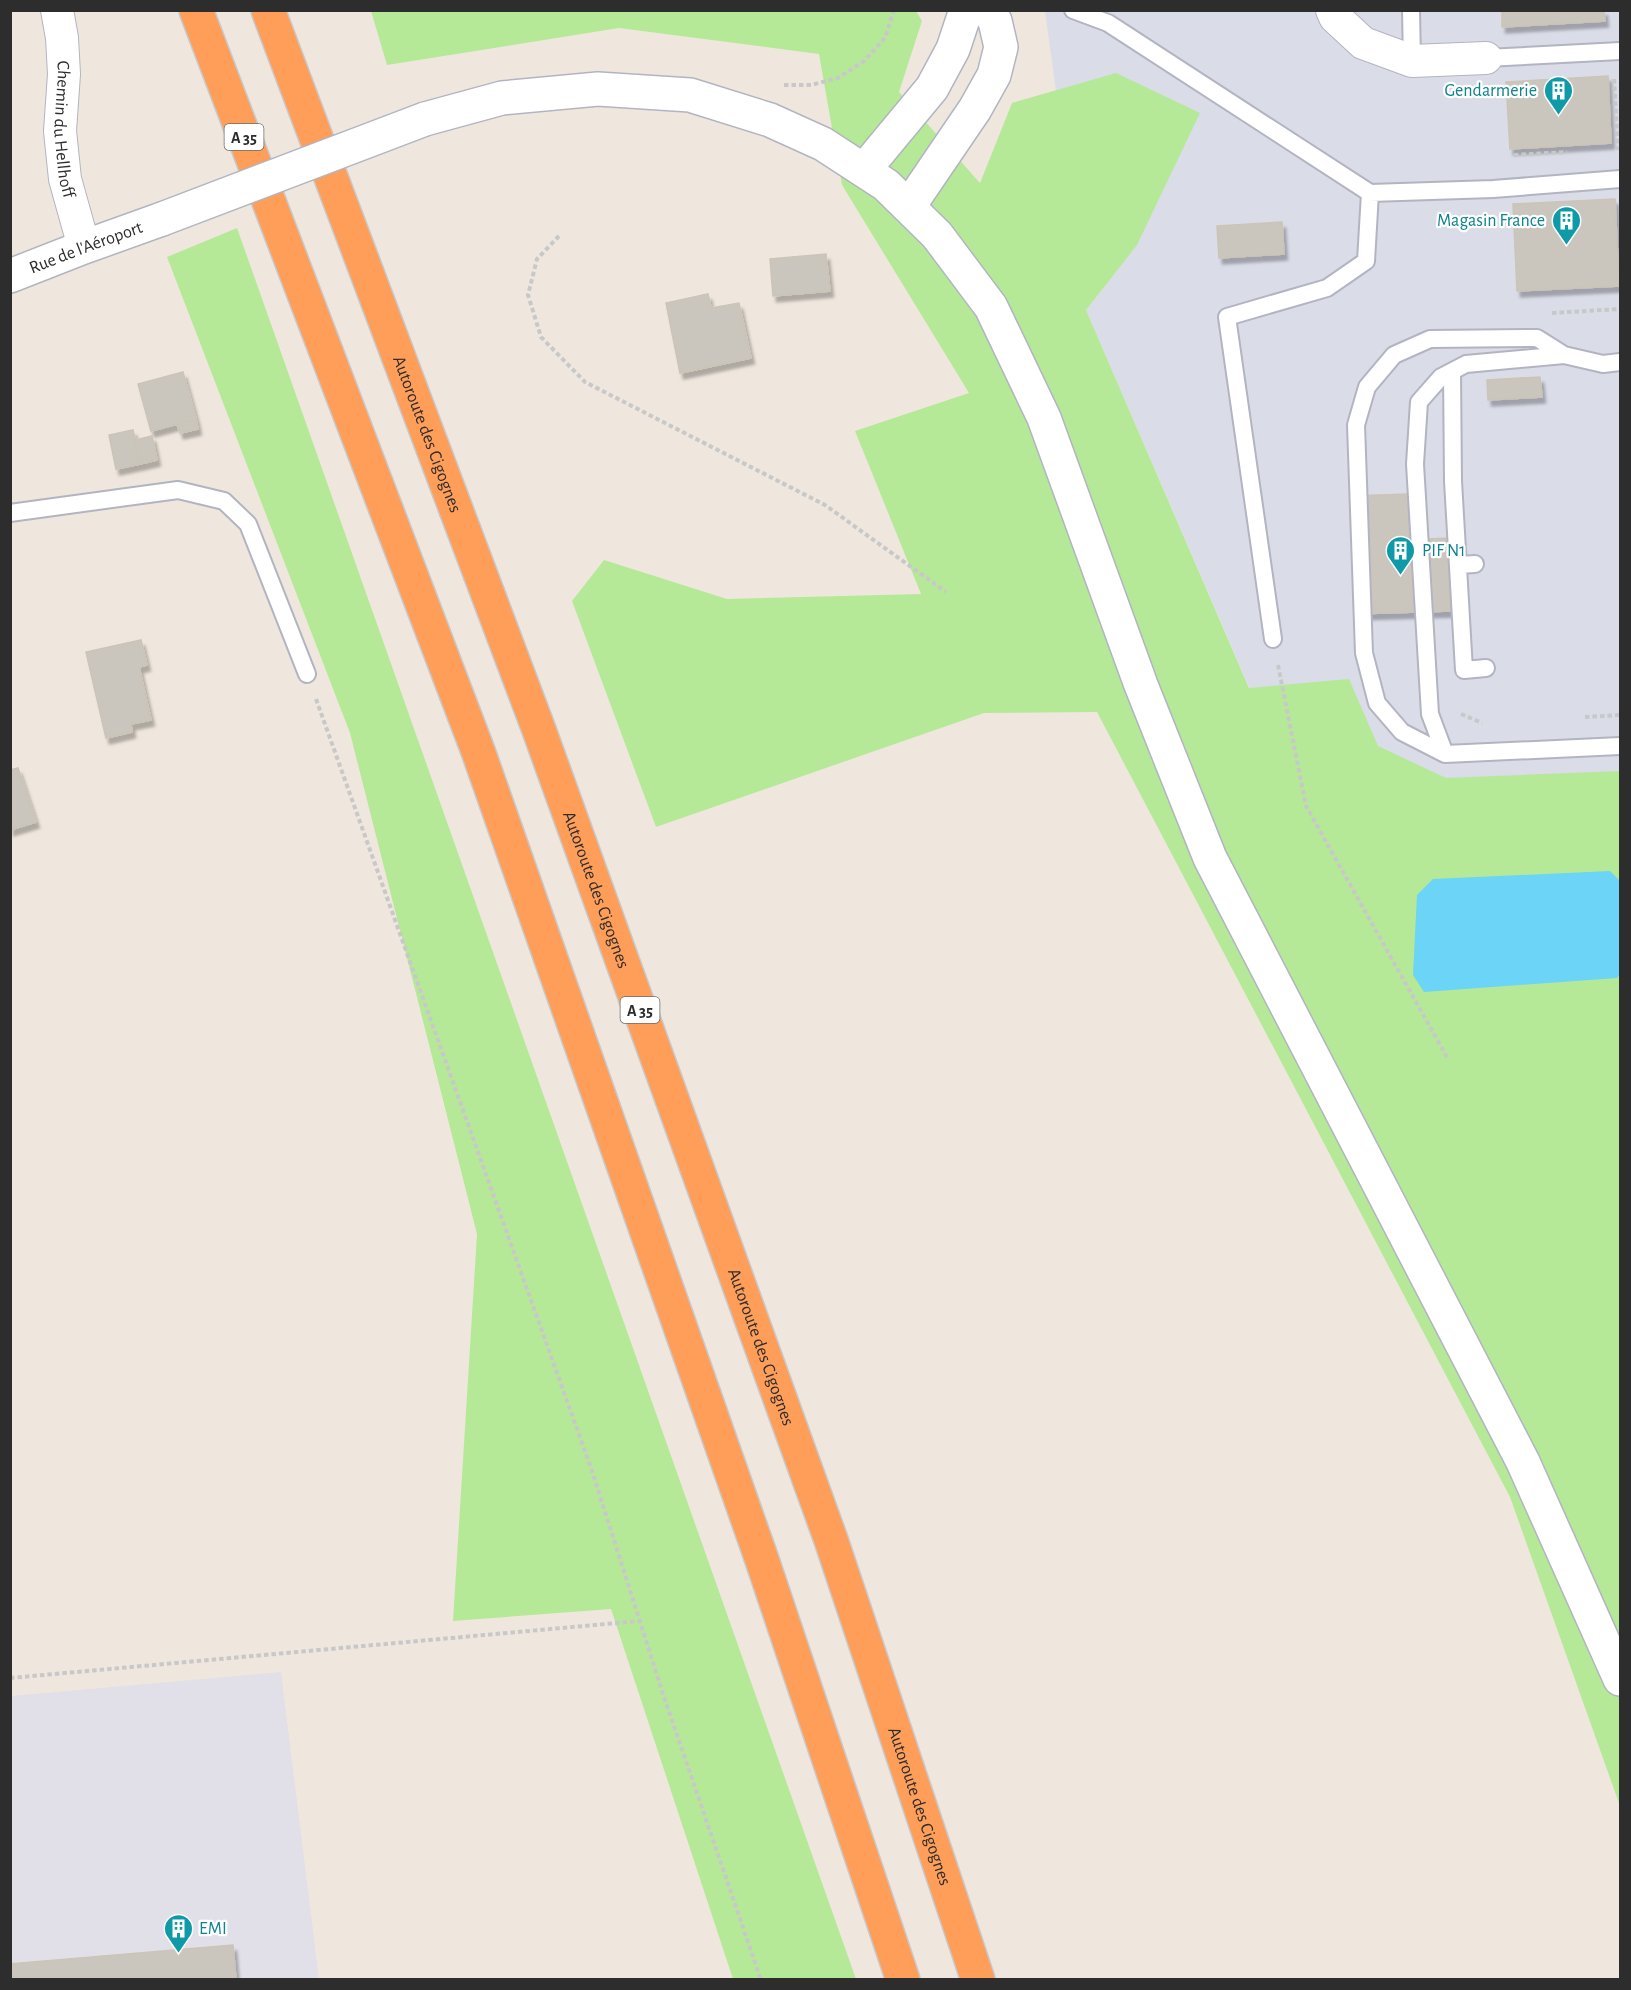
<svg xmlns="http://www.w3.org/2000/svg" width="1631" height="1990" viewBox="0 0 1631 1990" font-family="'Alegreya Sans',sans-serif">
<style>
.industrial{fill:#e1dfe7}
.airport{fill:#dadce8}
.green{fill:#b5e998}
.water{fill:#6bd4f7}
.building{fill:#cbc6bd;stroke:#cbc4b7;stroke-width:1.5;filter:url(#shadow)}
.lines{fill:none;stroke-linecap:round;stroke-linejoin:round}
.service-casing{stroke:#b2b5c1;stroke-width:20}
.minor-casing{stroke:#b2b5c1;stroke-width:34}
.tertiary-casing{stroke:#b2b5c1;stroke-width:36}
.secondary-casing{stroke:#b2b5c1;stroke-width:36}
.motorway-casing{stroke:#c8c8c8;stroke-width:36}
.path{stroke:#c8c8c8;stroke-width:4;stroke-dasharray:4.5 3;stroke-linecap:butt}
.service{stroke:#fff;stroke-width:16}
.minor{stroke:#fff;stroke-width:32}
.tertiary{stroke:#fff;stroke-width:33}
.secondary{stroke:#fff;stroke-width:33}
.motorway{stroke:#ff9e59;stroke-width:33}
.secondary-bridge-casing{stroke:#b2b5c1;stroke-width:36;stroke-linecap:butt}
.secondary-bridge{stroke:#fff;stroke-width:33}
.labels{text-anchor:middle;stroke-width:4.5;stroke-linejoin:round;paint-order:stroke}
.shield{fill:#fff;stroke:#6c6c6c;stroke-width:1.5}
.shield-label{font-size:16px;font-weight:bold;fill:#2d2d2d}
.culture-label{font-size:18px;fill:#0d838f;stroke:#fff;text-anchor:end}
.street-label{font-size:18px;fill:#2d2d2d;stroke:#fff}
</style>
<defs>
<filter id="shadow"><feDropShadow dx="3.5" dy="6" stdDeviation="1.5" flood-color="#0004"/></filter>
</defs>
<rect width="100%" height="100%" fill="#efe7de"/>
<path class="industrial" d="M281,1672L319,1979L11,1980V1696Z"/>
<path class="airport" d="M1045,11H1620V1545L1086,310Z"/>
<path class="green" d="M371,11H916L922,21L899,92L980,183L1012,103L1116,73L1200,113L1137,245L1086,310L1249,688L1349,679L1378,746L1446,778L1620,771V1806L1510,1497L1097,712L984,713L656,827L572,601L604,560L727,599L921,594L855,431L969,393L842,185L819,54L619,28L387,65Z
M237,228L856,1979H733L611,1609L453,1621L477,1234L350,733L167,257Z"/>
<path class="water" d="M1610,871L1620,881V974L1617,978L1424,992L1413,975L1417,895L1433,879Z"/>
<path class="building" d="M1502,10H1604L1605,21L1502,27Z
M1608,76L1611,143L1510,149L1506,82Z
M1615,199L1619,286L1517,291L1513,204Z
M1282,222L1284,254L1219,258L1217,226Z
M826,254L830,291L773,296L770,259Z
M708,294L711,308L739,303L751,358L680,373L666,303Z
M183,372L196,419L151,431L138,384Z
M1540,377L1542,397L1488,400L1487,380Z
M196,419L198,429L180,433L177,424Z
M133,430L140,464L116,469L109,435Z
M152,436L157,460L140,464L135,440Z
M1408,494L1410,540L1448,538L1450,611L1354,614L1351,496Z
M141,640L147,665L139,667L151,720L131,724L132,732L106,738L86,652Z
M18,768L36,822L10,830V770Z
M233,1945L236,1980H10V1964Z"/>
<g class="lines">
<defs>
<path id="service" d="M1073,10L1108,23L1370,193L1493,189L1620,179
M1411,10L1412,61
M1486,58L1620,51
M1620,362L1603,364L1564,355L1537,338L1430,339L1394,355L1367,387L1356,425L1364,653L1377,703L1402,732L1445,754L1620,746
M1452,372L1453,481L1464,670L1486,668
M10,513L178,490L224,501L248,524L307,674
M1459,565L1475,564
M1273,639L1227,317L1327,288L1366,261L1370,193
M1445,754L1430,714L1415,464L1419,402L1441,377L1466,364L1564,355"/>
<g id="minor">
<path id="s1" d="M57,10L62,38L64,74L60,131L65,179L84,247"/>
<path d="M1332,10L1335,17L1363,43L1412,61L1486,58"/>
</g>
<path id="tertiary" d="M864,170L932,88L953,49L966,10
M909,206L975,109L994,75L1001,47L995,21L988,10"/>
<g id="secondary">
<path d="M425,119L502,98L598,89L690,95L770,120L823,144L886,185L937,235L991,307L1044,418L1141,685L1210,858L1523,1462L1620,1679"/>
<path id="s2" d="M10,276L84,247L162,219"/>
</g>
<g id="motorway">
<path d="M196,10L478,751L762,1560L903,1980"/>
<path id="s3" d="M268,10L539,730L831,1540L978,1980"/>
</g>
</defs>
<use href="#service" class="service-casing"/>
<use href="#minor" class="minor-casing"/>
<use href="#tertiary" class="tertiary-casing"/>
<use href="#secondary" class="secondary-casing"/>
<use href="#motorway" class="motorway-casing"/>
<path class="path" d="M1614,79L1618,150
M784,85H811L838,78L864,61L885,38L894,10
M1514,155L1567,152
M559,236L537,259L528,295L541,337L585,382L825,505L946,592
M1552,313L1620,309
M1278,665L1306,806L1448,1059
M316,699L591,1468L663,1694L761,1980
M1461,714L1482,723
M1585,717L1620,715
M10,1678L639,1621"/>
<use href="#service" class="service"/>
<use href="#minor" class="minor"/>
<use href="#tertiary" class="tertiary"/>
<use href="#secondary" class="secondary"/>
<use href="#motorway" class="motorway"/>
<defs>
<path id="secondary-bridge" d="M162,219L425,119"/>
</defs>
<use href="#secondary-bridge" class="secondary-bridge-casing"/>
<use href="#secondary-bridge" class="secondary-bridge"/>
</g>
<defs>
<symbol id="building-pin" viewBox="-11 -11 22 30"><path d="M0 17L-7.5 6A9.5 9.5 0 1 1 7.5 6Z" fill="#0f9aa8" stroke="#fff"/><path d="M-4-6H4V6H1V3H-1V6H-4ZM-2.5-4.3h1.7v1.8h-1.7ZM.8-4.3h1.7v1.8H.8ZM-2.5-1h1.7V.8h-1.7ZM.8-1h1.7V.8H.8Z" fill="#fff"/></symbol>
</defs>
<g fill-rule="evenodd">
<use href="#building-pin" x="1542" y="74" width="33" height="45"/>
<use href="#building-pin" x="1550" y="204" width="33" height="45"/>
<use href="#building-pin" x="1384" y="534" width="33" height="45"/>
<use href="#building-pin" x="162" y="1912" width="33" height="45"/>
</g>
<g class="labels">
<g class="shield">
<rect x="224.5" y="124" width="39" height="26" rx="4.5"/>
<rect x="620.5" y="997" width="39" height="26" rx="4.5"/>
</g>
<g class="shield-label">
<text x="244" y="143">A 35</text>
<text x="640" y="1016">A 35</text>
</g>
<g class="culture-label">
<text x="1537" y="96">Gendarmerie</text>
<text x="1545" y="226">Magasin France</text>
<text x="1422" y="556" text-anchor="start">PIF N1</text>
<text x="199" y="1934" text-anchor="start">EMI</text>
</g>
<g class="street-label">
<text dy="6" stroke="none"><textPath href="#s1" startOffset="120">Chemin du Hellhoff</textPath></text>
<text dy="6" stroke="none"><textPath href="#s2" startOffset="81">Rue de l'Aéroport</textPath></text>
<text dy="6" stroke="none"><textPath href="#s3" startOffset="453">Autoroute des Cigognes</textPath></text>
<text dy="6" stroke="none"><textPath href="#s3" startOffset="939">Autoroute des Cigognes</textPath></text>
<text dy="6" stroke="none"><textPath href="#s3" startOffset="1425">Autoroute des Cigognes</textPath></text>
<text dy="6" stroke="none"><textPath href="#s3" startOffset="1911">Autoroute des Cigognes</textPath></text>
</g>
</g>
<rect width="1631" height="1990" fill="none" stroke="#2d2d2d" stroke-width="24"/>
</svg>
